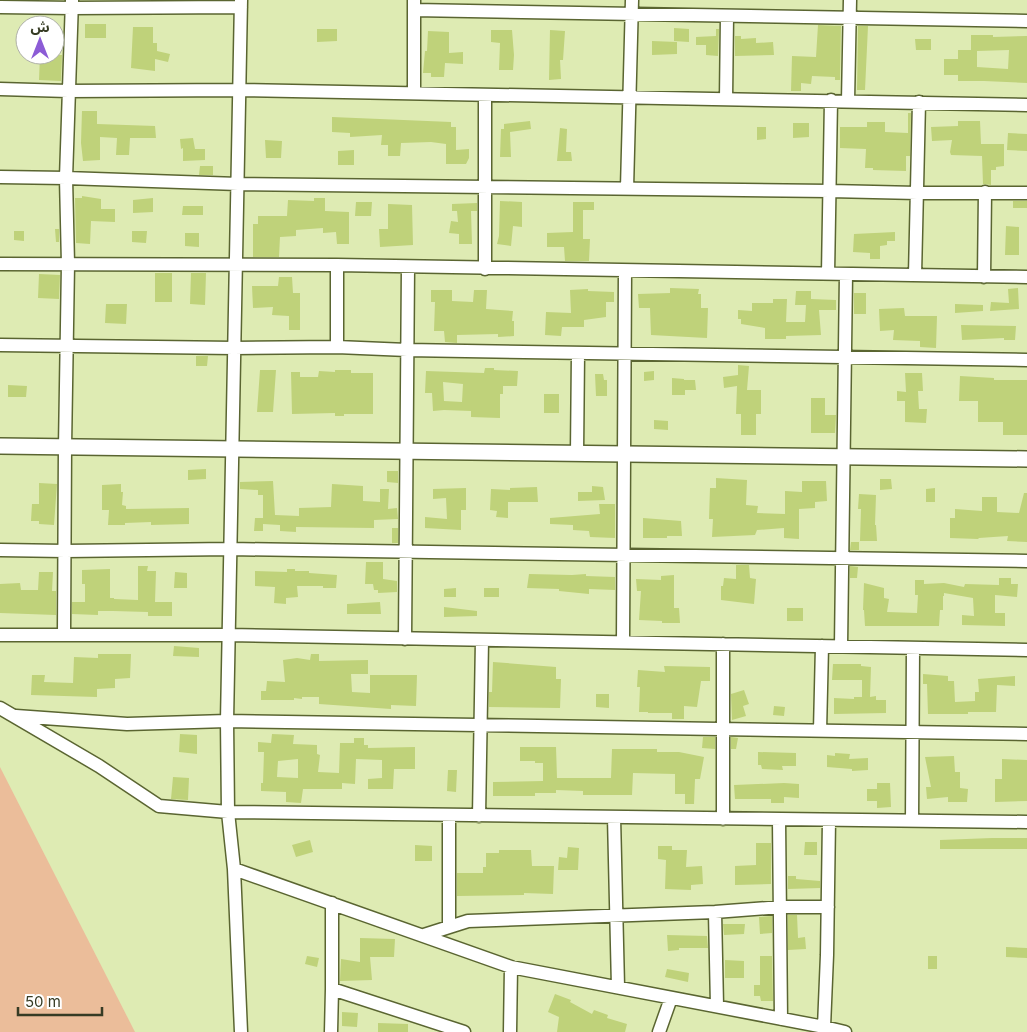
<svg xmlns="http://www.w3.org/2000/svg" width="1027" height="1032" viewBox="0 0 1027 1032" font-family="Inter,'Noto Sans Arabic',sans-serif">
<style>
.green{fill:#ebbd9a}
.building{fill:#bfd27a;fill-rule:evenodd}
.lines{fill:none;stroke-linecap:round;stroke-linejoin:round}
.minor-casing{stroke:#5a6531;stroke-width:15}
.tertiary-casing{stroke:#5a6531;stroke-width:18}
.minor{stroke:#fff;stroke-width:12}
.tertiary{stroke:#fff;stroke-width:15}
</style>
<rect width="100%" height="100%" fill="#deebb3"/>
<path class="green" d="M0,767L135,1032H0Z"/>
<path class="building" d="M85,24H106V38H85Z
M818,25L841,26L840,80H835V77L812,76L811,84L801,83V91H791L792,56L816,57Z
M858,26H868L865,90H857Z
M133,27H153V43H157V51L170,54L168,62L155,59V71L131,68Z
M674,28L689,29V42L674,41Z
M317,29H337V41L317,42Z
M716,29H719L718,56L706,55V45H696V37L716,36Z
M491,30H512L514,55L513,70H499L500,43L491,42Z
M550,30L565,31L563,60H560L561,79L549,80Z
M428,31L449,32V53L463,52V64L445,63L444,77H431V73H423L425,51H427Z
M971,35H993V37L1027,36V83L984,81H958V75H944V59H958V50H971ZM1009,50L1008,69L977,67V51Z
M735,36H741V39L756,38V43L773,42L774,55L735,56Z
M915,39H931V50H916Z
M652,41L677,42V54L652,55Z
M40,55H62L61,81L39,80Z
M82,111H97V124L155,126L156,138H130L129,155H116L117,138L100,137V160L83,161L81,143Z
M908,113H911L910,156H906V171L873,170V168H865L866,149L840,148V127H867V122H885V132L908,133Z
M332,117L451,122V127H456V150L469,149V158L466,164H446V144L431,142L401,143L400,156H388V145H381L382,135L350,137V133L332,132Z
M530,121L531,129L510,132L511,157H500L501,129H504V124Z
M958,121H980L981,144H1004V166L996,167V170H991V185L983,184L982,156L951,155L950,152L952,140L932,141L931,127L958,126Z
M793,123H809V137L793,138Z
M757,127H766V139L757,140Z
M560,128L567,129L566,152H571L572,161H557Z
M1008,133L1027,134V151L1007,150Z
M193,138L195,149H205V160L183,161V148L181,149L180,139Z
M265,140L282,141L281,158H266Z
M354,150V165H338V151Z
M200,166H213V175H199Z
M82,196L101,199V209H115V222L91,221L90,244L76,243L75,198H82Z
M153,198V212L133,213V200Z
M314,198H325V211L349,212V244H337L336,232L323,233V228L296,230V236L280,237L279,257H253V224H258V216H287L288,200L314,201Z
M500,201L522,202V227L513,226L511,246L497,244L499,236Z
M1013,201H1027V208H1013Z
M356,202H372L371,216H355Z
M573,202H594V210H583V239H590L589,261H565L564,247H547V233L573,232Z
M477,203V211H471L472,244H459V234L449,233L451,221L458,222L457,211H452V204Z
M388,204L412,205L413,245L380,247L379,229H388Z
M183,206H203V215H182Z
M1006,226L1019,227V255H1005Z
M55,229H59V242H56Z
M14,231H24V241L14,240Z
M132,231H147L146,243L132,242Z
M895,232V241H887V245L880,246V259H870V253L853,252L854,234Z
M185,233H199V247L185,246Z
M155,273H172V302H155Z
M191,273H206L205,305L190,304Z
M39,274L60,275L59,299L38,298Z
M279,277H292L293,293H300V330H289V316L272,315L273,307L253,308L252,286H278Z
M670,288L699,289L698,294H701V308H708L707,338L651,335L650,308H639L638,294L670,293Z
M1018,288L1019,309L990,311L991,302L1009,303L1008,289Z
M588,289V291L614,292V302H606V317L584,320V327H562L561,336L545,335L546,312L571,313L570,290Z
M431,290H452V301L473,302L474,290H487L486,309L513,311L512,321H514V336L498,337V334L457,335V343L445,342L444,331H434L435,302H431Z
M796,291H811V299L836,300V310H819L821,335L786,336V339H765V328L741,324V319H738V310L752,311V303H773V299H787L786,322H805L806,305H795Z
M854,293H866V314H854Z
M106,304H127L126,324L105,323Z
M955,304L983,305V311L955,313Z
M904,308L905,316H937L936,348L920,347V341L893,340L894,330L880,331L879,309Z
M961,325L1016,326L1015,340H1004V338L962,340Z
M196,356H208L207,366H196Z
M738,365L749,366L747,390H761V414H756V435H741V414H736L737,386L724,388L723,377L738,375Z
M485,368H494V370L518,371L517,386H503V394H500V418L471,417V411L444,410L433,411L432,393H425L426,371L484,373ZM443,382L463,384L462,402L444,401Z
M260,370H276L273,412H257Z
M335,370H351V373H373V414H344V416H335V413L292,414L291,372H300V377H318L319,371L335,372Z
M654,371V380L644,381V372Z
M905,373H922L923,391H918L919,409H927L926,423L905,422V401H897V391L906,392Z
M595,374H603L604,380H607V396H596Z
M960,376L994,378V380H1027V435H1003V422H978V401H959Z
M672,378L684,379V380H695L696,390H685V395H672Z
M8,385L27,386L26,397H8Z
M544,394H559V413H544Z
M811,398H825V415H836L835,433H811Z
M654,420L668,421V430L654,429Z
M206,469V479L188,480V470Z
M387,471H398V483L387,482Z
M716,478L747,480L746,505L758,506L757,513L785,514V491L802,492V481H826L827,501L815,502V508L799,509V539L784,538V528L757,530L755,535L712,537L713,519H709L710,488H716Z
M880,479H891L892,489L880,490Z
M273,481L275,515L299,516V508L331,507L332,484L363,486V501L380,502V489H389L388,509L397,508L398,519L374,520V528L296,527V532L280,531V525L263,524V531H254L255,518H263V495H258V490L240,489V482Z
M39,483L57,484L54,525L39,524V521H31L32,504H39Z
M121,484V492H123L122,505L126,506V509L189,508V524L151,525V522L125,523V525H108L109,510H102V485Z
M592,486L603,487L605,500L578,501V492H592Z
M537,487L538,502H508V518L496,517L497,511L490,510L491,489L510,490V488Z
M466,488V510H461V530L425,528V517L447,519L446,498L433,499V489Z
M935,488V502H926V489Z
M1024,493H1027V542L1007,541L1008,536L979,538L978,539L950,538V518H955V509L982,511V497H997V512L1019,513Z
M859,494L876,495L875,525H876L877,541H860L861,509H858Z
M599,504H615V538L590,537L589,531L573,530V525L550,524V518L600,514Z
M643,518L681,521L682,536H667V538H643Z
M392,528H398V543H392Z
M851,542H859V550H850Z
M366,562H383V579L397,581V592L378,593V590H374L373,584H365Z
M736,565H749L750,578L756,579L754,604L721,600V586H723L724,578L736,579Z
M138,566H148L147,571H156L155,602H172V616H148V612L113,611H98V615L72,614V602H85V584H82V570L110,569V598H114V599L138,600Z
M850,566L858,567L857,578H850Z
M287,569H295V571H309V573L337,575L336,588H323V586H297L298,597L286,598V604L274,603L275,587L255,586V571L287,572Z
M39,572H53L52,591H56V615L0,613V584L20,583L21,590H38Z
M175,572L187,573V588H174Z
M529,574L572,575L586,574V576L615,577V590L589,589V594L559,591V589L527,588Z
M674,575V608H679L680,623H662V621L639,620L641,591H637L636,579L661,580V576Z
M999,578H1011V584H1018L1017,597L995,595V613H1005V626L962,625V615L974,616L973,598L944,593V596H943V610H940L939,626H865L864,610H863L864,583L884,588V598L889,599L887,612L917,613L918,595H915V580H924V584L944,583L964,587L965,584L999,585Z
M456,588V597H444V589Z
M484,588H499V597H484Z
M380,602L381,614H347V604Z
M444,607L477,611V616L444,617Z
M787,608H803V621H787Z
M174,646L199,648V657L173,656Z
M98,654H131L130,678L115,679V688L97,689V697L31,695L32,675H45L44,682L73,683L74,657L98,658Z
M311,654H319V661L368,660V674H351L352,692L370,693V675H417L416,706L391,705V709L319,704V697H302V699L294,698V700H261V691H266L267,681L285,682L283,660L297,658L310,660Z
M493,662L556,667V679H561L560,708L489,707V692H492Z
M833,664H861V666L871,667L870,697L876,696V700H886V713L834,714V698L854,699V697H862V680H832Z
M664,666L710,667V681H701L697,707L684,706V719H672V713H648V712H639L640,687H637L638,670L665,672Z
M923,674L948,676V681H954L955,702L975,701V692H979L978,679L1015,676V686L997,685L996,712H968V714H928L927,684H923Z
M744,690L749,704L743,706L746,716L732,720L731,694Z
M596,694H609V708L596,707Z
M774,706L785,707L784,716L773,715Z
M180,734L197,735V754L179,752Z
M272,734L294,735L293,744L317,745V754L320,755L318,772L339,773L340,743H354V738H364V745H368V748L415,747V769H394L393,789H368V779L382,778V760L356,759L355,784L342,783V789H303L301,803L286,802V792L261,791V783H263L264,752H258V742L271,743ZM298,759V778L277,777L278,761Z
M703,737H715V749L702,748Z
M731,737L738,738L736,749H731Z
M520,747H556L557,778H611L612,749H657V752H679L704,757L700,779H695L694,804H685V794H675V774L633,773L632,795H583V791L556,790V793H535V796H493V782L543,781V763H535V761H520Z
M758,752L796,753V766H782L783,770L762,769L761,765H758Z
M835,753L850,754L849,759L868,758V770L852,771V769L827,767V755L835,756Z
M954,756L955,772H960V788L968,789L967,802H948V797L927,799L926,787H931L925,757Z
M1002,759L1027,760V801L995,802V779H1002Z
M448,770H457L456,792L447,791Z
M173,777L189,778L188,800L171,799Z
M784,783L799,784V798L784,797V803H771V799H735L734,785Z
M877,783H890L891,807L877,808V801H867V789H877Z
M992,838H1027V849H940V840Z
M310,840L313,852L296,857L292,845Z
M805,842H817V855H804Z
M756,843H771V884L735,885V866L756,865Z
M415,845L432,846V861H415Z
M658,846H672V850H687L686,867L702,866L703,884L691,885V890L665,889L666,860L658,859Z
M568,847L579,848L578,870H558L559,857L567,858Z
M499,850H531L532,866H554L553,894L524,893V895L457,896V873H483V867H486V853H499Z
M788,876H796V879L820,881V888L788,889Z
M788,915H797L798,938L805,937L806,949L788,950Z
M772,916V933L760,934L759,917Z
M723,924H745L744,934L724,935Z
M667,935L707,936L708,948H679V950L668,951Z
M360,938L395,939L394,957H370L372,980L340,981L341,959L360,962Z
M1006,947L1027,948V958L1006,957Z
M307,956L319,958L317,967L305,964Z
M760,956H772L773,1001H761L760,996H754V985H760Z
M928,956H937V969H928Z
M725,960L744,961V978H725Z
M667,969L689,973L688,982L665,977Z
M555,994L571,1000L570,1002L592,1014L594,1010L608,1015L607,1018L627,1024L625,1032H557L559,1017L548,1012Z
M342,1012L358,1013L357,1027L342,1026Z
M378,1023L408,1024V1032H378Z"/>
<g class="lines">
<defs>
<path id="minor" d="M241,0L227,721L228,812L234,869L511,967L824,1027L822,1032
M0,7L72,8L241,7
M414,10L1027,21
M0,89L68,91L239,90L1027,105
M414,93V0
M726,99L727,16
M848,101L850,0
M0,177L66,178L238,184L830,191L917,193H1027
M627,188L632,0
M0,264L337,265L1027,277
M485,269V95
M828,274L831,100
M915,275L919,102
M984,277L985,192
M0,345L234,348L337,347L407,350L1027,360
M337,347V265
M577,453L578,353
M0,550L65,551L230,549L1027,561
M64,634L65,447L68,264L66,178L72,0
M0,635H228L1027,650
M405,639L408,267
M623,642L625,271
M841,646L846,274
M0,708L99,766L159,806L228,812L1027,822
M16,716L127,724L227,721L1027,734
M820,731L822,646
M479,816L482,640
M614,817L618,987
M723,819V644
M779,820L781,1019
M829,820L827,955L824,1027L845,1032
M912,821L913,648
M234,869L241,1032
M715,912L717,1006
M449,926V815
M424,935L468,921L715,912L781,907H828
M332,989L464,1032
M331,1032L332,989V903
M510,1032L511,967
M659,1032L671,998"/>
<path id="tertiary" d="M0,446L1027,459"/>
</defs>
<use href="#minor" class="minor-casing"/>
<use href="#tertiary" class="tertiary-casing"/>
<use href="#minor" class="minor"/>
<use href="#tertiary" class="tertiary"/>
</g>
<g transform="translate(40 40)"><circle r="24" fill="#ffffff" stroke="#afb1a7"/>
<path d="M0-4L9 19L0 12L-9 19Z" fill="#8c5cd6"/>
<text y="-8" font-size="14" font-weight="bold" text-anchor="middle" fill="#363b24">ش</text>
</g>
<path d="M18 1007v8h84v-8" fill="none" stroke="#363b24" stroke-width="2.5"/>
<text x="25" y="1007" font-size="15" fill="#363b24" stroke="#ffffff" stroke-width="4" paint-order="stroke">50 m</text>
</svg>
